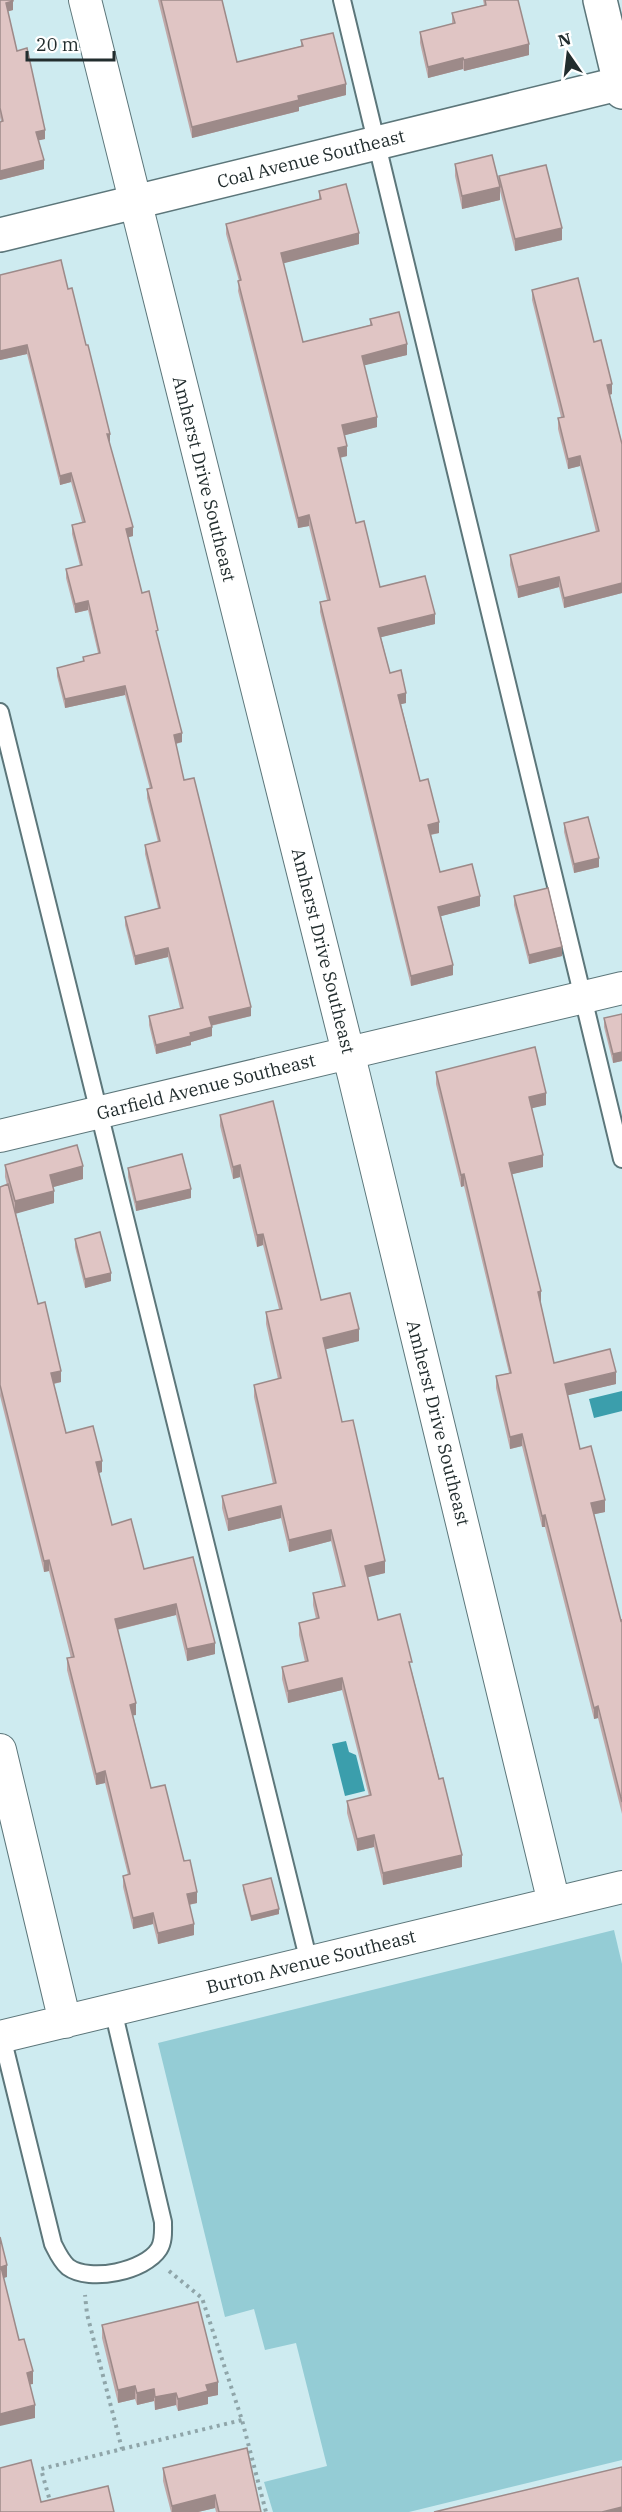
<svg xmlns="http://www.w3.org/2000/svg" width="622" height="2512" viewBox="0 0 622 2512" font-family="'IBM Plex Serif',serif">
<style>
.green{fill:#94ccd5}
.water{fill:#3b9eac}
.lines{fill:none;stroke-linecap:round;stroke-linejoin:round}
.lane-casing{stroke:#5c767a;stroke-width:20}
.street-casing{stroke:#5c767a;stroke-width:34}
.secondary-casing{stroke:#5c767a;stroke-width:36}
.path{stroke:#8fa5a9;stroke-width:4;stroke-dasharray:3 4.5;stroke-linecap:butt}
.lane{stroke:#fff;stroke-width:16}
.street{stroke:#fff;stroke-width:32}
.secondary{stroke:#fff;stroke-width:33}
.wall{fill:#c1a9a9}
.shaded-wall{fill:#9d8a89}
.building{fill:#e0c5c4;stroke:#9d8a89;stroke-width:1.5}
.labels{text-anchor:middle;stroke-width:6;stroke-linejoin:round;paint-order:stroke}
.street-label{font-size:18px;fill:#222d2e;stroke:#fff}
</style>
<rect width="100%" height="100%" fill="#ceebf0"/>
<path class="green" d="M614,1930L622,1964V2460L409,2512H273L264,2482L327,2466L296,2343L265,2350L254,2309L225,2317L158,2043Z"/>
<path class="water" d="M622,1391V1411L594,1418L589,1399Z
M346,1741L349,1752L356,1755L365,1791L345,1796L332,1744Z"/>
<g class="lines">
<defs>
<path id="lane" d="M342,0L622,1159
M0,712L309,1962
M2,2037L53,2244C57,2252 61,2261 68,2267C90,2283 145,2271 159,2249C164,2241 163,2231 163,2222L113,2010"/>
<path id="street" d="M85,0L354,1076L554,1903
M0,1136L622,988
M0,1750L65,2022
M0,2037L622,1887"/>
<path id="secondary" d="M600,0L622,92
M0,235L622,83"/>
</defs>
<use href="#lane" class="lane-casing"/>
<use href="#street" class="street-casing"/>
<use href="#secondary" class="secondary-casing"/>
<path class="path" d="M169,2271L202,2298L242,2420L266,2512
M122,2449L242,2420
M53,2512L41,2469L122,2449L87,2314L85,2295"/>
<use href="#lane" class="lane"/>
<use href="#street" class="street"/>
<use href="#secondary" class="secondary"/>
</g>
<path class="wall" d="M0,0L13,10L8,11L17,51L45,139L38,140L44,169L0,180V122H1L0,117Z
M158,0H222L237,62L301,46V40L346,95L299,107V111L192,138Z
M483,0H518L529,55L464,71L463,69L428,78L420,43V32L452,24V13L484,5Z
M455,164L499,185V176L562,240L515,251L500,191V200L462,209L455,176Z
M319,191L359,244L283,263L303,342L370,325V319L407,355L364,365L377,427L345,435L347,456L340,458L356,523L380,587L435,624L381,637L390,673L406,703L401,704L420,781L439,833L431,835L440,872L480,906L441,916L453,975L411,986L320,612V602L327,600L309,526L298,528L238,291L239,281L226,234V224L319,200Z
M0,275L110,442L109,443L133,536L128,537L142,593L158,639L182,742L176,744L184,780L251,1016L211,1026L212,1036L191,1042V1045L156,1054L149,1025V1016L180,1008L168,957L135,965L125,925V917L158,908L145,854V845L158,842L147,798V789H150L125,695L65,708L57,676V668L83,661V657L98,653L88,610L75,613L66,578V569L80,566L72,534V525L82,522L71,482L60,485L27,354L0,360Z
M532,290L594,342L612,394L610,395L622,444V593L564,608L559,587L518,598L510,565V555L596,532L580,466L568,469L558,429V418L561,417L532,300Z
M564,823L599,867L574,873L564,832Z
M514,896L562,956L529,964L514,905Z
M622,1014V1061L613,1063L604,1027V1018Z
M436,1072L546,1105L531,1108L543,1167L512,1174L554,1363L616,1384L568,1395L580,1449L605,1512L594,1514L621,1621L622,1620V1814L598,1718L594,1719L545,1527H542L522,1446L510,1449L496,1388V1376L509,1373L464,1186L461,1187L436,1084Z
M220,1115L321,1300L359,1341L325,1349L342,1422L385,1573L367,1577L378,1620L412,1672L462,1867L383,1885L374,1847L357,1851L347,1813V1801L369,1796L342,1690L288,1703L282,1679V1667L305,1662L299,1635V1623L316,1619L313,1605V1593L342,1586L331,1541L289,1552L281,1518L228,1531L222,1508V1496L273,1484L254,1397V1385L278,1379L266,1324V1312L279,1309L263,1245L257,1247L240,1177L233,1179L220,1126Z
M5,1165L83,1179L53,1187L54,1203L16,1213L38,1304L61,1382L54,1384L66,1433L102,1472L98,1473L112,1525L144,1569L193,1557L215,1654L187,1661L176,1615L117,1630L136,1715H133L151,1788L184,1861L197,1903L189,1905L194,1935L158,1944L153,1924L133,1929L123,1887V1876L128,1875L105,1783L96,1785L67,1670V1658H71L49,1571L44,1572L0,1396L7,1185L5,1177Z
M128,1168L191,1198L136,1211L128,1177Z
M75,1239L111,1281L85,1288L75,1247Z
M243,1885L279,1914L251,1921L243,1890Z
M102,2325L218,2395L208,2397V2404L178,2411L176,2405L155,2410L154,2401L137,2405L135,2399L118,2403L102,2338Z
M163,2468L261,2512H216L215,2508L198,2512H171L163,2481Z"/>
<path class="shaded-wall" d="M13,1V10L6,12V3Z
M529,44V55L464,71V60Z
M463,58V69L428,78V67Z
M346,84V95L299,107V111L192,138V127L298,96Z
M45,130V139L36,141V132Z
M44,160V169L0,180V171Z
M500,187V200L462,209V196Z
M562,228V240L515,251V239Z
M359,233V244L281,264V253Z
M407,344V355L362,366V356Z
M27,345V354L0,360V351Z
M612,384V394L607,395V385Z
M377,417V427L342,436V425Z
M107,434H110V442L107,443Z
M347,446V456L338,458V448Z
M580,456V466L568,469V459Z
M71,473V482L60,485V476Z
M309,515V526L298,528V518Z
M133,527V536L126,538V529Z
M559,577V587L518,598V587Z
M622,583V593L564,608V598Z
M88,601V610L75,613V604Z
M435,614V624L378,638V628Z
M125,686V695L65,708V699Z
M406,693V703L398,705V695Z
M182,733V742L174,744V735Z
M439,822V833L428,835V825Z
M599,858V867L574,873V864Z
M480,896V906L438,917V907Z
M562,947V956L529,964V955Z
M168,948V957L135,965V956Z
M453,965V975L411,986V976Z
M251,1007V1016L209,1026V1017Z
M212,1027V1036L191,1042V1045L156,1054V1045L190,1033Z
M622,1052V1061L613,1063V1054Z
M546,1093V1105L529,1109V1097Z
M543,1155V1167L509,1175V1163Z
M240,1165V1177L233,1179V1167Z
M83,1166V1179L50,1188V1175Z
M464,1174V1186L461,1187V1175Z
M191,1189V1198L136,1211V1202Z
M54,1191V1203L15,1214V1201Z
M263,1234V1245L257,1247V1235Z
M111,1273V1281L85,1288V1279Z
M541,1291V1303L538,1304V1292Z
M359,1329V1341L323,1350V1338Z
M61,1371V1382L51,1384V1373Z
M616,1372V1384L565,1396V1384Z
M522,1434V1446L510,1449V1437Z
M102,1461V1472L96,1474V1462Z
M605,1500V1512L591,1515V1503Z
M281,1506V1518L228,1531V1519Z
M545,1515V1527H542V1516Z
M331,1530V1541L289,1552V1540Z
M49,1560V1571L44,1572V1561Z
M385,1561V1573L365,1578V1566Z
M176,1604V1615L115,1630V1619Z
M215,1643V1654L187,1661V1649Z
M342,1678V1690L288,1703V1691Z
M136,1703V1715L130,1716V1705Z
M598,1706V1718L594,1719V1708Z
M105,1771V1783L96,1785V1774Z
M374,1835V1847L357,1851V1839Z
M462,1855V1867L383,1885V1873Z
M197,1892V1903L187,1905V1894Z
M279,1909V1914L251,1921V1916Z
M153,1913V1924L133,1929V1918Z
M194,1924V1935L158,1944V1933Z
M7,2265V2277L1,2279V2267Z
M33,2371V2384L27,2385V2373Z
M218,2382V2395L208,2397V2404L178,2411V2399L206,2385Z
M135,2386V2399L118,2403V2390Z
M154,2389V2401L137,2405V2393Z
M176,2393V2405L155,2410V2397Z
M35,2405V2418L0,2426V2414Z
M215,2495V2508L198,2512H172V2506Z
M622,2507V2512H602Z"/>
<path class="building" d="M0,0H13V1L6,3L17,51L27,48L45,130L36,132L44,160L0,171V122L3,121L0,108Z
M161,0H222L237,62L303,46L301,40L333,33L346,84L298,96L299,100L192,127Z
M485,0H518L529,44L464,60L463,58L428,67L420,32L455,23L452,13L486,5Z
M492,155L500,187L462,196L455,164Z
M546,165L562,228L515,239L499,176Z
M346,184L359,233L281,253L303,342L372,325L370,319L399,312L407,344L362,356L377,417L342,425L347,446L338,448L356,523L364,521L380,587L425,576L435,614L378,628L390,673L401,670L406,693L398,695L420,781L428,779L439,822L428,825L440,872L472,864L480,896L438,907L453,965L411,976L320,602L330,600L309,515L298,518L238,281L241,280L226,224L321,199L319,191Z
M61,260L68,289L72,288L86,345H88L110,434H107L133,527L126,529L142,593L149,591L158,630L156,631L182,733L174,735L184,780L194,778L251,1007L209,1017L212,1027L190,1033L191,1036L156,1045L149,1016L183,1008L168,948L135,956L125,917L160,908L145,845L160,841L147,789L152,788L125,686L65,699L57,668L84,661L83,657L100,653L88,601L75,604L66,569L82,565L72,525L85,522L71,473L60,476L27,345L0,351V275Z
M578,278L594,342L601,340L612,384L607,385L622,444V583L564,598L559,577L518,587L510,555L599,531L580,456L568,459L558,418L564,417L532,290Z
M588,817L599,858L574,864L564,823Z
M548,888L562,947L529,955L514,896Z
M622,1014V1052L613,1054L604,1018Z
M535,1047L546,1093L529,1097L543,1155L509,1163L541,1291L538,1292L554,1363L610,1349L616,1372L565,1384L580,1449L591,1446L605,1500L591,1503L621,1621L622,1620V1802L598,1706L594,1708L545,1515L542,1516L522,1434L510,1437L496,1376L511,1373L464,1174L461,1175L436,1072Z
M273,1101L321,1300L350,1293L359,1329L323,1338L342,1422L353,1420L385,1561L365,1566L378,1620L400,1614L412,1662H409L439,1779L443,1778L462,1855L383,1873L374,1835L357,1839L347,1801L371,1795L342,1678L288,1691L282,1667L308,1661L299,1623L319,1618L313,1593L345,1586L331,1530L289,1540L281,1506L228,1519L222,1496L276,1483L254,1385L281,1378L266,1312L282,1309L263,1234L257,1235L240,1165L233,1167L220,1115Z
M77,1145L83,1166L50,1175L54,1191L15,1201L5,1165Z
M182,1154L191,1189L136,1202L128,1168Z
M8,1184L38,1304L45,1302L61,1371L51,1373L66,1433L93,1426L102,1461L96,1462L112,1525L131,1519L144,1569L193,1557L215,1643L187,1649L176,1604L115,1619L136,1703L130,1705L151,1788L165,1785L184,1861L190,1860L197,1892L187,1894L194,1924L158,1933L153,1913L133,1918L123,1876L130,1874L105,1771L96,1774L67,1658L74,1657L49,1560L44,1561L0,1385V1187Z
M100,1232L111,1273L85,1279L75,1239Z
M271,1878L279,1909L251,1916L243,1885Z
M0,2237L7,2265L1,2267L19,2340L24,2339L33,2371L27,2373L35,2405L0,2414Z
M198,2302L218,2382L206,2385L208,2391L178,2399L176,2393L155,2397L154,2389L137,2393L135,2386L118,2390L102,2325Z
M247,2448L261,2512H219L215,2495L172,2506L163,2468Z
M31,2460L41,2502L108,2486L114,2512H0V2468Z
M622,2467V2507L602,2512H434Z"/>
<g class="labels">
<g class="street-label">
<text transform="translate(311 159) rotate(-14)" y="6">Coal Avenue Southeast</text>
<text transform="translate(204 479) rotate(76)" y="6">Amherst Drive Southeast</text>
<text transform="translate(323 951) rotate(76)" y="6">Amherst Drive Southeast</text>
<text transform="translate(206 1087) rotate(-14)" y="6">Garfield Avenue Southeast</text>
<text transform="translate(438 1423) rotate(76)" y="6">Amherst Drive Southeast</text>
<text transform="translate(311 1962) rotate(-14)" y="6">Burton Avenue Southeast</text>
</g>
</g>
<g transform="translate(568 54) rotate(346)" stroke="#ffffff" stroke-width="4.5" paint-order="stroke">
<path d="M0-4.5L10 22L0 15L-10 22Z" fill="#222d2e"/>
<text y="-9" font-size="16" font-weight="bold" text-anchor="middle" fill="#222d2e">N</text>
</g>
<path d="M27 51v9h87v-9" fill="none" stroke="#222d2e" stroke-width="3"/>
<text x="36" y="51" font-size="18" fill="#222d2e" stroke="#ffffff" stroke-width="4.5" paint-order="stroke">20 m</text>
</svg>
